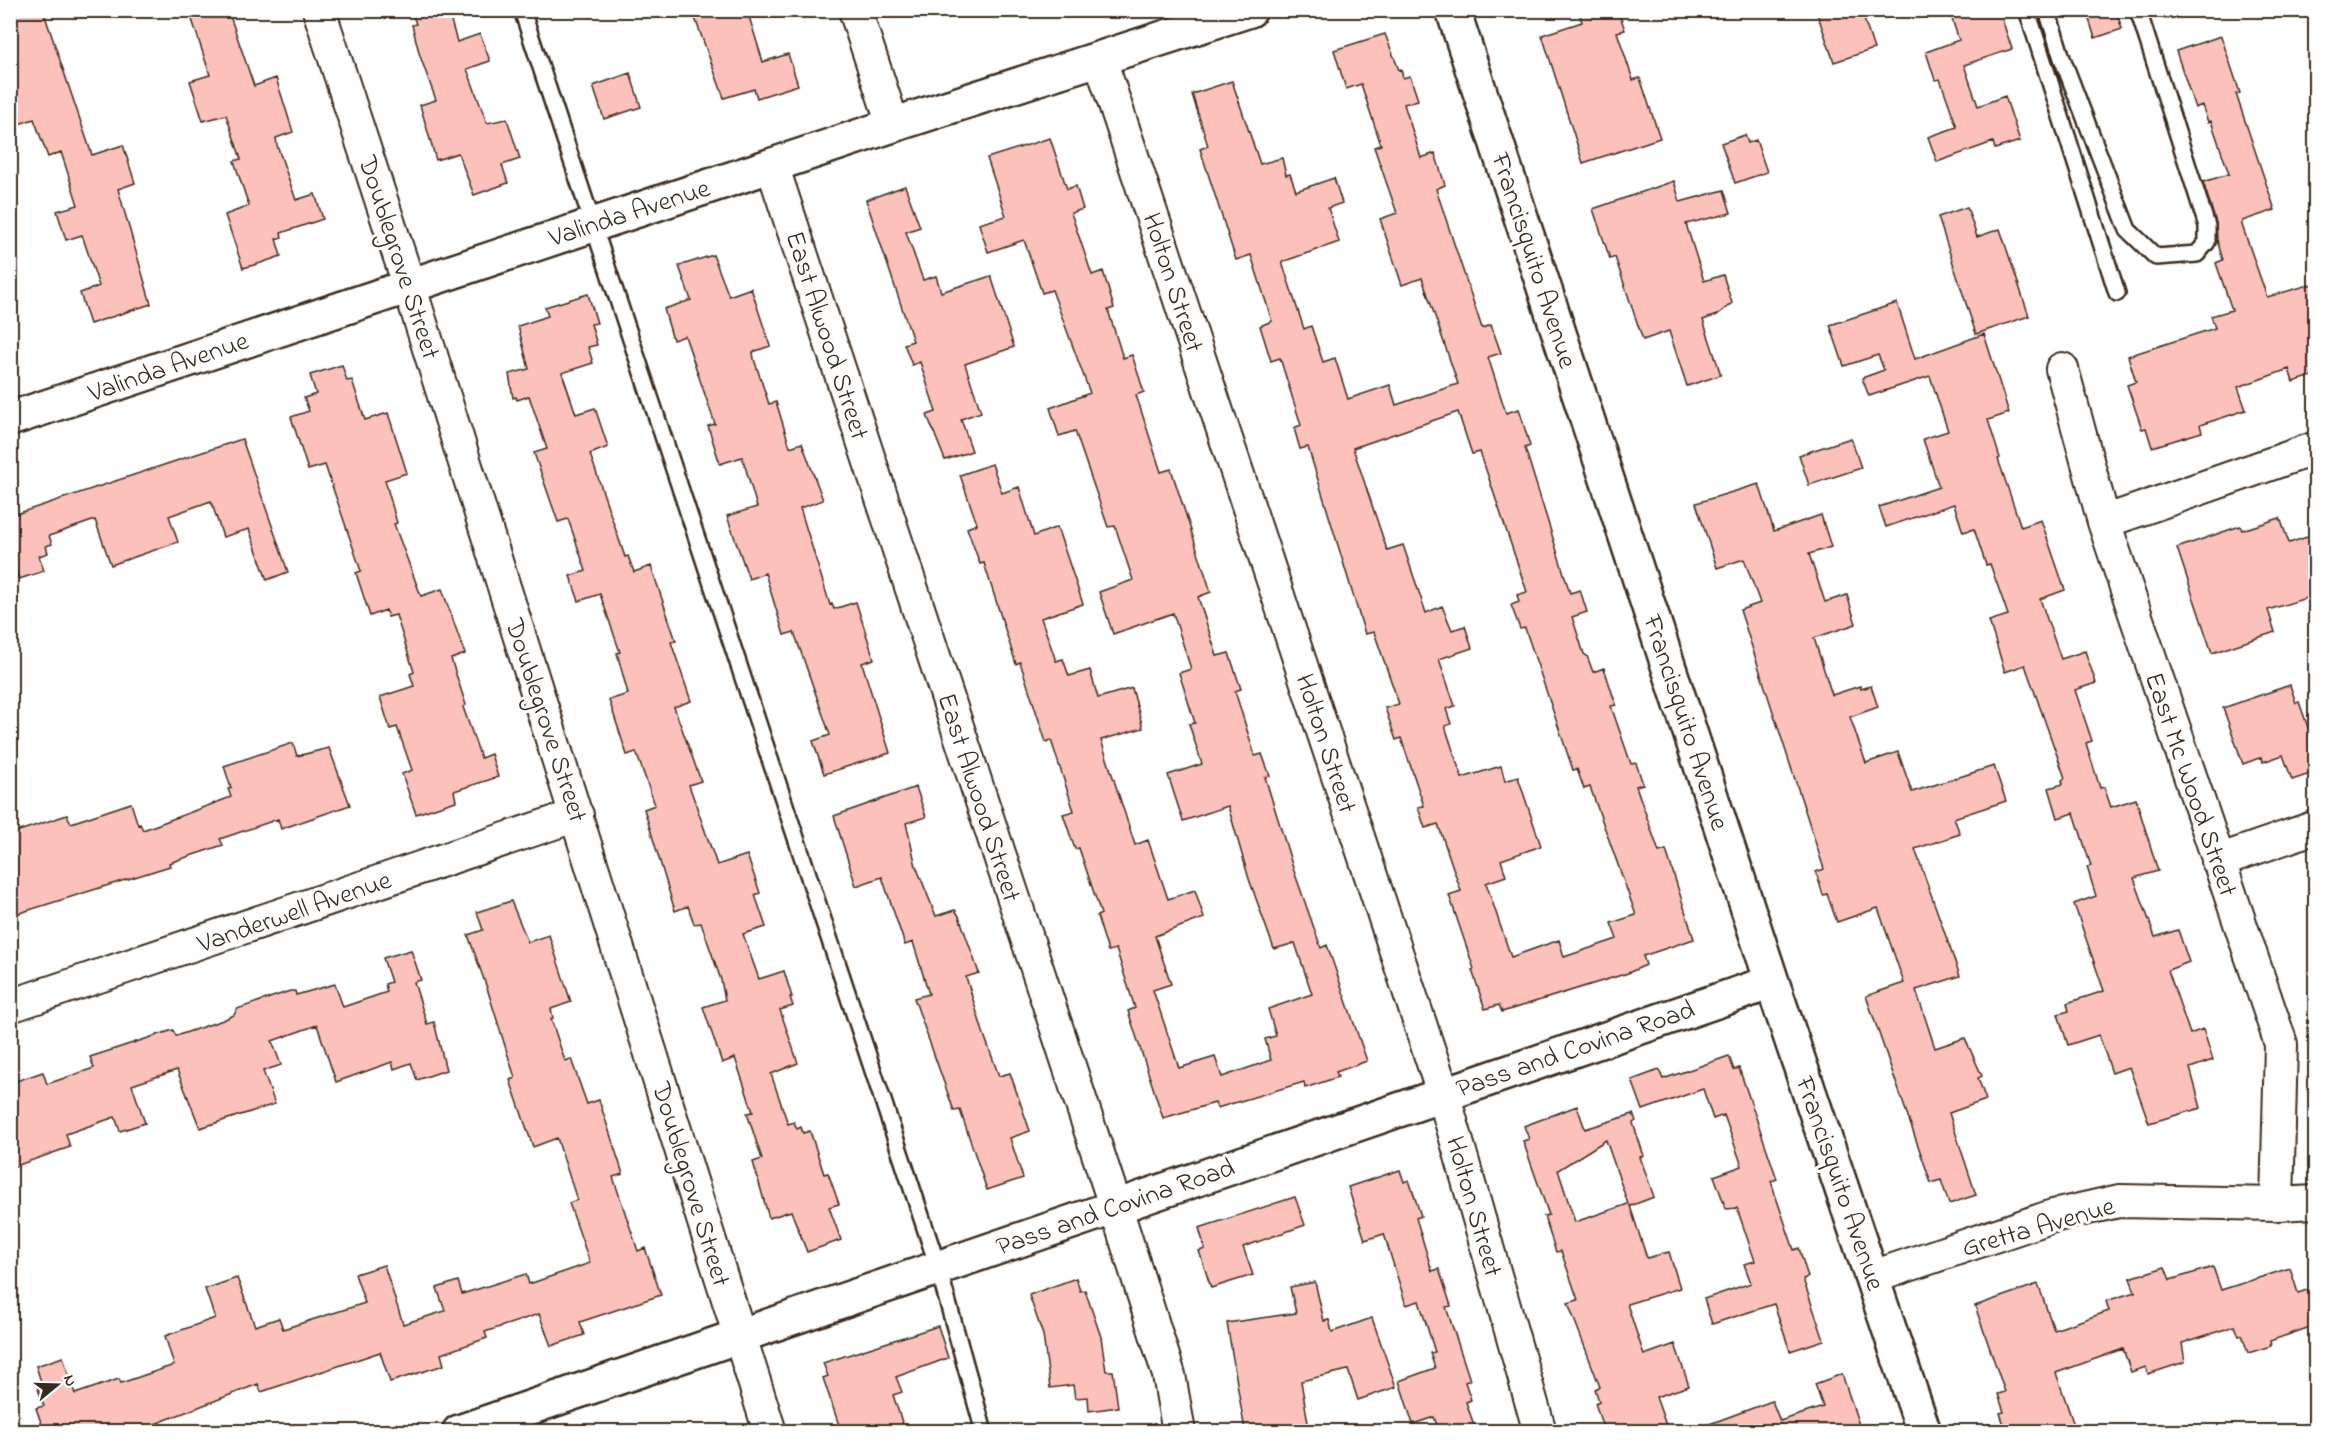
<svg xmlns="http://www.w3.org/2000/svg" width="2326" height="1442" viewBox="0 0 2326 1442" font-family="'Indie Flower',sans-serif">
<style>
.building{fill:#fdc1bb;stroke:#3b2a1e;stroke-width:1.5;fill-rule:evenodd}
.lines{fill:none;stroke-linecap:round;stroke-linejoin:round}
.lane-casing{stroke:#3b2a1e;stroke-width:20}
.street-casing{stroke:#3b2a1e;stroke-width:36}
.secondary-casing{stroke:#3b2a1e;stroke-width:38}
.lane{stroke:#fff;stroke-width:15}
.street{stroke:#fff;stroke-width:32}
.secondary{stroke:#fff;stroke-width:33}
.labels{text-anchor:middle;stroke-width:6;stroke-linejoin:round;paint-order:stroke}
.street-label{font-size:27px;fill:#3b2a1e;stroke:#fff}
</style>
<rect width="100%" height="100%" fill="#fff"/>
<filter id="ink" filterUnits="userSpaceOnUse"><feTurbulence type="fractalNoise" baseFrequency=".0167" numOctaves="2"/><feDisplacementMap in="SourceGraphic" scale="12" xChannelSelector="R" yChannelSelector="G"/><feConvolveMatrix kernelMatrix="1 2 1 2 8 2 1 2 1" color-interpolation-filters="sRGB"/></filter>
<g filter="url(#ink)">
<path class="building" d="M10,10H43L92,155L123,145L135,183L118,189L151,304L90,324L80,293L99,286L82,235L66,240L57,211L78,205L61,152L48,157L34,119L10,127Z
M189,10H228L254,86L276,78L293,132L276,138L277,145L296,200L315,194L323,219L281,233L282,237L276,239L281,256L261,263L243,268L225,215L249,206L234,161L241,159L226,115L203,121L190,81L210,75Z
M411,10H448L457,42L480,34L490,61L467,69L487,123L507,119L520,159L502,165L508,183L474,195L458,153L436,160L420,105L436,100L420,56L412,25L416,24Z
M692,10H747L763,62L788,54L798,85L757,98L754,89L724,98Z
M1578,10H1618L1625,30L1617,32L1633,80L1640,78L1660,138L1583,163L1542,35L1582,22Z
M1816,10H1861L1874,49L1834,62Z
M1949,10H1999L2012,49L1964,65L1978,106L2005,96L2020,141L1995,149L1993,142L1937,162L1928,137L1957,127L1940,79L1935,80L1926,52L1959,40Z
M2086,10H2116L2122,29L2095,38Z
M1385,34L1399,70L1401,69L1403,78L1410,76L1418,100L1404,104L1421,158L1435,153L1445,185L1436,189L1482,328L1491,325L1501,353L1488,357L1506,413L1519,409L1530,446L1525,448L1570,593L1580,590L1587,612L1572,617L1584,654L1587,656L1593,672L1604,668L1616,705L1611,706L1631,764L1636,763L1643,784L1636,786L1659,852L1666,850L1694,939L1643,956L1646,965L1628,973L1502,1012L1499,1005L1485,1009L1472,970L1474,969L1449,895L1461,891L1438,824L1425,828L1418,807L1424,806L1401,738L1396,740L1385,708L1399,704L1374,632L1365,634L1308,447L1300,449L1294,428L1301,425L1280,358L1271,361L1260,326L1272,321L1251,255L1236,260L1200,149L1208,146L1192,94L1232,81L1260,164L1282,158L1286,175L1290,174L1296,191L1334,178L1342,203L1328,208L1339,242L1282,262L1304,329L1311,326L1323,362L1335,358L1348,399L1390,385L1396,405L1458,384L1422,278L1402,285L1380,219L1397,213L1374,147L1381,145L1361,84L1346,89L1334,50ZM1458,412L1472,454L1480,452L1527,592L1517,595L1519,602L1511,605L1520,629L1525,628L1573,770L1577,769L1584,789L1590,787L1636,915L1611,923L1617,939L1564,957L1559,940L1511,957L1486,883L1506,876L1501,860L1541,846L1518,777L1505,781L1501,766L1462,778L1445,726L1451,724L1446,709L1455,706L1439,659L1472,648L1465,626L1452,630L1442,606L1426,613L1403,545L1387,550L1353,448Z
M2221,36L2240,93L2236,94L2275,210L2242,221V225L2267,297L2316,283V375L2293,382L2289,369L2238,387L2246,410L2200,425L2202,432L2152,447L2146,428L2142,429L2127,385L2136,382L2128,356L2215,328L2211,316L2232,310L2216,263L2223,260L2217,240L2216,223L2203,182L2229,174L2211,121L2208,122L2202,105L2195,108L2176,51Z
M630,73L641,107L604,119L593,86Z
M1745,135L1748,143L1756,140L1767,172L1735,183L1721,143Z
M1050,138L1067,189L1076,186L1083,209L1071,213L1092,275L1103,271L1114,308L1108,310L1123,358L1132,355L1144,392L1136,395L1161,472L1171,469L1211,592L1198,597L1217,656L1229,653L1241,689L1235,691L1255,756L1262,754L1270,776L1265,777L1294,871L1321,948L1327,945L1367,1061L1336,1072L1338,1077L1305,1088L1304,1082L1217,1108L1215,1103L1163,1118L1128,1011L1135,1008L1116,949L1108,951L1097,916L1101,914L1079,848L1075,849L1063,814L1074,811L1051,740L1046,742L1020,662L1016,664L984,563L980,564L967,528L977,524L960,475L992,464L1002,493L1019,487L1034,536L1057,527L1083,604L1041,618L1056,661L1063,659L1069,676L1090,670L1098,698L1132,688L1143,728L1101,740L1135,845L1148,840L1168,899L1195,890L1204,918L1155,936L1171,984L1153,990L1179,1068L1215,1057L1222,1077L1271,1060L1265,1039L1276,1036L1268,1009L1312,994L1295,943L1274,949L1249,879L1228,806L1183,821L1168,775L1202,764L1189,724L1195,723L1179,673L1191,669L1173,613L1113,634L1099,592L1133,580L1115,526L1108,527L1075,431L1059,436L1050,408L1090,393L1052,290L1042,293L1024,240L988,252L979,224L1006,216L987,158Z
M1674,181L1680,202L1724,190L1731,213L1686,224L1704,281L1723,275L1732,303L1717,315L1703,320L1721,375L1687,386L1669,331L1643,340L1615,257L1610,259L1593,209Z
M905,186L920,227L906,232L923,280L936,276L941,292L991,276L1014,347L965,364L981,412L961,419L972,451L945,460L927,415L936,412L920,362L912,365L904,344L913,341L866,200Z
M1967,207L1977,237L2000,229L2029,316L1976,334L1938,217Z
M713,255L729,296L751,288L770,346L753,352L754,359L769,404L776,402L790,447L802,443L823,500L800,508L830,605L832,604L834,609L856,602L874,659L862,663L890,753L824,774L813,741L830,735L794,632L784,635L765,573L749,579L727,516L757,507L745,466L742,457L720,464L708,426L715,424L685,336L673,340L664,309L691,300L679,266Z
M588,294L597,323L591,324L597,345L588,347L593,363L562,373L576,414L595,408L608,447L590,454L625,557L628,556L634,572L651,566L676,641L671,642L691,701L674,707L701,781L689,785L717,865L747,855L760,893L755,895L766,927L743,934L759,979L784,971L792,997H790L793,1006L780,1010L798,1063L771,1074L788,1124L794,1122L797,1129L801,1127L803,1133L810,1131L824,1174L828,1173L839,1204L829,1207L841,1240L807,1252L791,1211L769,1218L753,1162L762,1159L747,1113L753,1112L735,1058L722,1063L703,1007L725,1000L721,980L701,923L694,924L688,906L675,911L644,809L655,805L636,752L627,755L609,700L628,694L617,653L620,652L600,594L579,601L570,576L586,571L568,519L558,522L534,453L547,449L529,396L517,400L516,397L513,398L509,374L529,369L518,326L548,316L545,307Z
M1897,303L1915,359L1984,334L2009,413L1988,420L2000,458L1998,459L2021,527L2041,520L2065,590L2040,599L2061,659L2085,651L2096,683L2075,690L2092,741L2086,743L2100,788L2104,787L2111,807L2136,799L2158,871L2134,878L2155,937L2178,930L2189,962L2168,970L2190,1034L2203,1029L2213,1060L2190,1068L2201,1108L2149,1123L2129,1067L2112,1073L2099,1035L2068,1045L2058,1014L2069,1011L2067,1003L2104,991L2074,904L2096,896L2087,867L2091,866L2074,813L2058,818L2049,788L2063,784L2062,780L2065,778L2025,665L2005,672L1989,621L2008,615L1990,564L1986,565L1974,529L1963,532L1954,504L1886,527L1879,507L1939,487L1923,439L1948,431L1930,376L1869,396L1862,378L1884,370L1878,355L1844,366L1830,325Z
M342,365L347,381L352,380L365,420L388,413L407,473L385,480L397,523L394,524L421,596L442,589L465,654L451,659L466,705L463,707L481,758L491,754L498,777L454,791L456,801L416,814L402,774L412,770L397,727L390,729L380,697L414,686L410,674L414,672L396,615L388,617L386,610L370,616L356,573L361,571L325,465L308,470L291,417L309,411L304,398L316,394L310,375Z
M1851,438L1861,468L1809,485L1799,455Z
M242,439L288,572L267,580L249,529L223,537L211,501L169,516L178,542L111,565L95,520L49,536L52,544L46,546L48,553L39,556L44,571L19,579L10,554V516Z
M1759,484L1774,531L1821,515L1831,547L1809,554L1825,602L1847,595L1856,624L1814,638L1832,695L1860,686L1861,689L1871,686L1878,707L1850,717L1866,763L1898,752L1912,792L1994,766L2006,801L1954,818L1960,834L1915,849L1960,976L1916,990L1935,1048L1965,1038L1982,1076L1978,1078L1986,1100L1949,1113L1976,1195L1949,1204L1941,1180L1931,1183L1866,996L1904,983L1878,908L1837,922L1827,894L1823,895L1816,872L1824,869L1740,610L1760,603L1744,559L1717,568L1696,503Z
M2280,518L2289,543L2316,534V595L2268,610L2275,632L2212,653L2177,548L2240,526L2242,530Z
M2290,685L2296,703L2299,702L2316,750V772L2292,780L2283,755L2263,762L2262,757L2243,764L2223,708Z
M293,743L297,756L329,748L350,805L281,829L278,819L220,839L223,845L169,863L170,866L10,916V834L67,815L71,823L131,803L138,825L140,824L143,830L231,797L228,789L231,788L224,766Z
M916,787L926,817L906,823L916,866L936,916L955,910L959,916L979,973L966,977L983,1032L999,1076L1010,1073L1030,1131L1010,1138L1023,1178L987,1190L960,1110L954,1111L914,998L929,994L913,942L905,945L882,877L856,886L834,816Z
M511,901L528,942L549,935L571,1002L551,1009L553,1018L551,1019L565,1061L571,1059L587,1104L599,1100L623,1174L613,1177L638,1251L645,1248L661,1295L580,1322L584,1335L551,1346L539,1314L485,1332L487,1338L441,1354L444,1365L390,1382L380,1352L261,1392L258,1384L137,1431H44L36,1408L44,1406L36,1383L41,1382L36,1366L63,1357L75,1394L119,1379L121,1383L174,1365L165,1336L215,1318L205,1289L237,1278L255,1326L279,1318L283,1329L365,1303L355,1274L384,1265L403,1324L445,1311L437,1288L458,1281L462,1294L526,1274L529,1284L590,1263L569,1203L577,1200L557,1138L533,1147L510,1080L515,1078L487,988L468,935L483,930L477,912Z
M411,950L421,980L414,982L427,1024L434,1022L446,1070L417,1080L411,1063L394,1069L392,1062L336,1082L317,1025L272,1041L281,1065L263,1071L275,1104L200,1128L177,1070L132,1085L145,1123L120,1131L115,1117L66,1134L70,1147L10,1168V1120L17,1118L10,1098V1083L43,1072L47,1084L94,1068L90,1057L173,1030L176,1036L179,1035L223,1020L234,1015L237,1009L290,991H295L296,995L335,984L343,1007L387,992L385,984L391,982L383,958Z
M1729,1056L1734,1070L1739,1068L1777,1179L1771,1181L1775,1194L1794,1250L1799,1248L1808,1277L1803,1279L1824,1340L1790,1351L1774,1304L1712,1324L1704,1299L1751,1283L1744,1264L1755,1261L1737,1208L1726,1209L1714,1176L1742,1166L1724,1115L1713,1119L1703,1089L1643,1110L1632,1080L1659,1070L1663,1079Z
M1577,1106L1585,1129L1633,1114L1636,1121L1633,1123L1644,1156L1640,1157L1654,1197L1630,1206L1647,1258L1669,1252L1680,1288L1627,1304L1644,1355L1675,1344L1689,1386L1656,1397L1668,1431H1604L1595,1403L1599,1401L1595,1389L1600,1387L1568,1303L1578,1300L1561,1251L1556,1252L1544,1216L1549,1215L1523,1141L1529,1139L1524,1126ZM1606,1140L1628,1204L1575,1222L1558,1170Z
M1400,1170L1404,1182L1409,1180L1421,1216L1416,1218L1432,1271L1439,1269L1451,1306L1446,1307L1470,1380L1465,1382L1471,1400L1466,1402L1476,1431H1439L1434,1417L1413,1424L1399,1381L1435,1368L1430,1353L1435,1352L1419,1301L1406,1305L1384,1234L1365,1240L1348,1187Z
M1295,1197L1305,1225L1243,1247L1253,1275L1211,1288L1199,1251L1205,1249L1199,1228Z
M2165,1267L2170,1280L2213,1267L2221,1290L2290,1268L2298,1293L2316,1287V1325L2270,1341L2271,1346L2248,1353L2242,1335L2239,1336L2235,1326L2182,1343L2185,1362L2148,1374L2146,1367L2131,1372L2123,1349L2056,1373L2076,1431H2006L2000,1413L2004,1412L1998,1394L2005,1392L1975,1306L2038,1284L2054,1330L2109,1311L2106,1301L2135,1292L2130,1278Z
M1076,1278L1080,1291L1085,1290L1101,1337L1106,1371H1113L1118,1407L1089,1411L1088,1397L1075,1398L1073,1385L1050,1388L1043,1335L1029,1295Z
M1315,1282L1324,1321L1329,1320L1332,1332L1372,1318L1396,1387L1358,1400L1348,1370L1301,1381L1309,1429L1245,1431L1227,1323L1296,1313L1290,1287Z
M938,1326L948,1358L896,1377L902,1392L893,1395L905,1431H841L823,1378L828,1376L823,1363Z
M1842,1374L1861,1431H1697L1696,1429L1772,1401L1780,1421L1823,1407L1815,1384Z"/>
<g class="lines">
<defs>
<path id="lane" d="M522,10L938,1267L984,1432
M2027,10L2117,293
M2047,10L2062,58L2128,230L2156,257L2197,254L2207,242V226L2138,10"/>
<path id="street" d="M319,10L409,285L770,1432
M855,10L893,125
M1100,59L1443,1093L1540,1432
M772,165L1115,1205L1169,1375L1179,1432
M2062,369L2104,522L2281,1044L2277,1204
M2104,522L2316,448
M2218,861L2316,827
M10,1006L577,815
M1873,1277L2053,1216L2119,1201L2277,1204L2316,1202"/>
<path id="secondary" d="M1453,10L1772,982L1924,1432
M10,419L893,125L1250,10
M459,1432L1772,982"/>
</defs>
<use href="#lane" class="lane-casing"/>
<use href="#street" class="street-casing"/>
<use href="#secondary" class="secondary-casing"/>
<use href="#lane" class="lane"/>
<use href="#street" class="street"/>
<use href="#secondary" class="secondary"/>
</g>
</g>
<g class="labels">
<g class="street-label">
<text transform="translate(629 212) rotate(-18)" y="9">Valinda Avenue</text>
<text transform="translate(400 257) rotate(72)" y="9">Doublegrove Street</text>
<text transform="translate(1535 260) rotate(72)" y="9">Francisquito Avenue</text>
<text transform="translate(1174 282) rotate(72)" y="9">Holton Street</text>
<text transform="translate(828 335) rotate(72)" y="9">East Alwood Street</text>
<text transform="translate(168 366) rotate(-19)" y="9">Valinda Avenue</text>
<text transform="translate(547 720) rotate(72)" y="9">Doublegrove Street</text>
<text transform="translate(1687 722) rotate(72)" y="9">Francisquito Avenue</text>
<text transform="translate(1327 743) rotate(72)" y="9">Holton Street</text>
<text transform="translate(2192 784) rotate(71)" y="9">East Mc Wood Street</text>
<text transform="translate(980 797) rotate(72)" y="9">East Alwood Street</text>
<text transform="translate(294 911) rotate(-19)" y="9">Vanderwell Avenue</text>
<text transform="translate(1575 1048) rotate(-19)" y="9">Pass and Covina Road</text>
<text transform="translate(1841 1183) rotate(71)" y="9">Francisquito Avenue</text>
<text transform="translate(692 1184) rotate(73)" y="9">Doublegrove Street</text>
<text transform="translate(1115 1206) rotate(-19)" y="9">Pass and Covina Road</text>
<text transform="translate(1475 1206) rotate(74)" y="9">Holton Street</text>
<text transform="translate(2038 1226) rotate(-16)" y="9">Gretta Avenue</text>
</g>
</g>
<rect width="2326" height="1442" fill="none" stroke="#fff" stroke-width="36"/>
<rect x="18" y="18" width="2290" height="1406" fill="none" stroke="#3b2a1e" stroke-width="2" filter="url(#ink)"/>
<g transform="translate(57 1385) rotate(71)" stroke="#ffffff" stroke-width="4.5" paint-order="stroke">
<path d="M0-4.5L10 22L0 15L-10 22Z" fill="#3b2a1e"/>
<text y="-9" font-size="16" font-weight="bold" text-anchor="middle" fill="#3b2a1e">N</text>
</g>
</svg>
